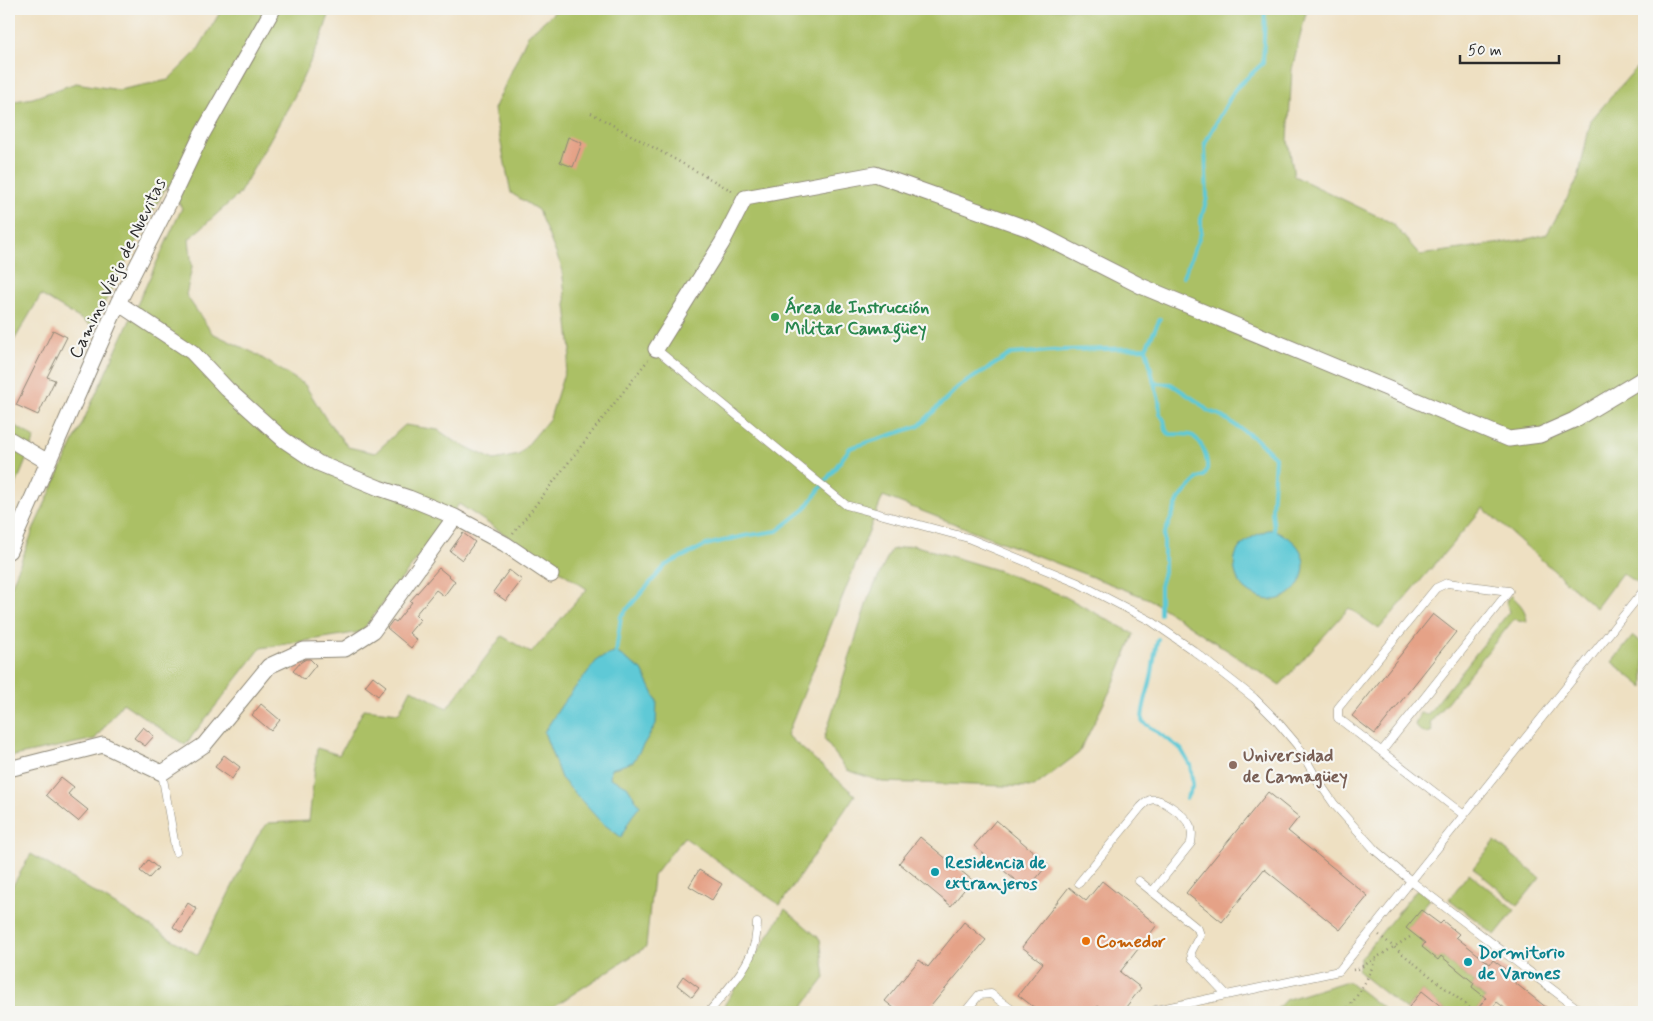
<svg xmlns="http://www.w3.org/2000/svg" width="1653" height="1021" viewBox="0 0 1653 1021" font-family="Mynerve,sans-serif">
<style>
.green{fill:#abc065;stroke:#6b7648}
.water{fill:#5ec9d6;stroke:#447a80}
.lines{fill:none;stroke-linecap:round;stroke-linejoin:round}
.stream{stroke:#5ec9d6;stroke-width:4}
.building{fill:#e5a287}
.service-casing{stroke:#8c8676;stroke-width:9}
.minor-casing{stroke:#8c8676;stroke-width:17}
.path{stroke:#8c8676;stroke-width:2.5;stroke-dasharray:1 4;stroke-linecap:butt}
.service{stroke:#fff;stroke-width:8}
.minor{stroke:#fff;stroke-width:15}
.leisure-dot{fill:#2e9e5b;stroke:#f6f6f2;stroke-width:2}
.education-dot{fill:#8d6e63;stroke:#f6f6f2;stroke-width:2}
.culture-dot{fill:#0f9aa8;stroke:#f6f6f2;stroke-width:2}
.food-dot{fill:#e8710a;stroke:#f6f6f2;stroke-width:2}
.labels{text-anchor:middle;stroke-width:4.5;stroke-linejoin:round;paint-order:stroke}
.street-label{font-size:18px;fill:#2b2b2b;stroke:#f6f6f2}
.leisure-label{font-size:18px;font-weight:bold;fill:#27864d;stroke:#f6f6f2;text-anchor:start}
.education-label{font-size:18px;font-weight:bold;fill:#785e54;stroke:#f6f6f2;text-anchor:start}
.culture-label{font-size:18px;font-weight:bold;fill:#0d838f;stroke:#f6f6f2;text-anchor:start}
.food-label{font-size:18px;font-weight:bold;fill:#c56008;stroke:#f6f6f2;text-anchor:start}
</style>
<rect width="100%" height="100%" fill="#f6f6f2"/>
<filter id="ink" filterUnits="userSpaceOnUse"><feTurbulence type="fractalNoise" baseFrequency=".02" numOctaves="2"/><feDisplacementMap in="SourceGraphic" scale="10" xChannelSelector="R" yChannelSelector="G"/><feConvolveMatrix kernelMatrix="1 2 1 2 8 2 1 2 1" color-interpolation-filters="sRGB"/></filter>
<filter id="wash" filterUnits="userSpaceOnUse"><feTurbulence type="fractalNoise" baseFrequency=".0096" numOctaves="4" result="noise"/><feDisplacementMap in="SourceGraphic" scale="20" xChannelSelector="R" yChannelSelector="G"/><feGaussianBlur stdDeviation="1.12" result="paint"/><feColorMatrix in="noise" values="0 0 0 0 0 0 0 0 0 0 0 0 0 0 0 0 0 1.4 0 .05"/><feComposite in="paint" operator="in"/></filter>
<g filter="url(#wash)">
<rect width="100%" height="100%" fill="#eee0c2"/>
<path class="green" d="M222,9H331L322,36L294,97L239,194L189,239L192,267L186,295L212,333L254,353L305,385L326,419L348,447L375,453L405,425L438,430L456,442L494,460L519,455L550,418L571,351L562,268L538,210L511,193L494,109L528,35L558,9H1307L1292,69L1288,140L1294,176L1392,223L1420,255L1528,239L1547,234L1578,179L1591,120L1644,59V588L1622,573L1596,608L1483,508L1379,629L1349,608L1280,685L1149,599L883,496L787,735L855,795L780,905L684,837L653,876L646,947L545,1012H9V892L31,854L198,955L257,837L268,823L309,821L317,748L339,755L364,709L399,713L411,689L447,708L502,636L531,653L587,589L459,504L361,632L261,648L185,745L123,703L95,739L9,757V592L36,523L182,208L167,185L92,326L41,295L9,349V102L33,98L76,83L119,90L168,80L197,51Z
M9,422L35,438L9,502Z
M913,545L997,570L1064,596L1134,634L1113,685L1079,753L1034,787L882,782L847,770L824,739L868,599L891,550Z
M1511,595C1520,604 1526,609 1527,622L1514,619L1430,723L1432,731C1424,736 1420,731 1415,725L1420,713L1428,714L1509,612L1506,601Z
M1633,636L1644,645V688L1612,662Z
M1495,841L1540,878L1518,905L1473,868Z
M1469,873L1515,910L1495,935L1449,899Z
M1417,889L1430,899L1407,927L1425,943L1422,947L1438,960L1441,956L1474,983L1472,987L1486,999L1475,1012H1448L1422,991L1406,1010L1362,975L1358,969L1361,958Z
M785,909L820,939L825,978L799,1012H720Z
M1344,982L1351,983L1388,1012H1276L1277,1009L1285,1000Z"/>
<path class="water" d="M1268,530C1275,529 1279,532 1285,536C1327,558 1292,622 1249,592C1233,581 1228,556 1244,543C1251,537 1260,533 1268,530Z
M616,652L642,670L657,701L656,724L633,762L611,769L610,778L627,786L640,806L632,816L621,837L601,822L561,778L544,732L563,703L598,659Z"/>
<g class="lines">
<path class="stream" d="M1183,277L1201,233V219L1207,198L1205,143L1235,89L1263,63L1265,9
M1154,383L1171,384L1198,402L1208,411L1220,415L1256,439L1275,457L1272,511L1274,530
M1160,614V586L1164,572V535L1179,499L1198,478L1204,476C1212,466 1203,443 1193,436C1187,433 1176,435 1169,434L1166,430L1164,420L1160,414L1159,400L1154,383L1146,348L1160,319
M1158,639C1154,652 1154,665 1151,678C1148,693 1142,705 1142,721L1181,749L1190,765L1193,785L1186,799
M616,652L621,616L666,565L706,545L744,536L777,531L805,509L850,448L919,426L958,387L1011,354L1064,350L1146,348"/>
</g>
<g id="blocks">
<path class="building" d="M568,137L582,143L573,167L560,162Z
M53,330L67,337L47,377L55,380L38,415L16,405Z
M463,533L475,542L462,560L450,551Z
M439,568L455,581L444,596L436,590L415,615L420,620L409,633L417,640L411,648L387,628L393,620L396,622L412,602L410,601Z
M509,570L522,580L506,601L493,592Z
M1433,614L1456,632L1375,734L1352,716Z
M306,659H310L316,665L304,680L293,671L301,662Z
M373,676L386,686L378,696L365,686Z
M261,704L280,720L271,731L252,715Z
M143,727L154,736L145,746L134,738Z
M224,755L240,767L232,779L215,767Z
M61,777L74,787L68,794L88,810L78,821L46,795Z
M1268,792L1299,817L1288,831L1368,896L1340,930L1264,869L1222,922L1186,893Z
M996,820L1048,864L1027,890L974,846Z
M920,837L972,880L951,906L899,863Z
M148,860L158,868L149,878L140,871Z
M699,870L722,884L712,900L689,886Z
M1102,881L1157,925L1120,972L1141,988L1122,1012H1105L1098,1006L1093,1012H1040L1018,995L1043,963L1022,947L1069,887L1086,901Z
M188,903L197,909L182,933L173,927Z
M1421,910L1440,924L1443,921L1459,934L1456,937L1490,964L1493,960L1517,978L1514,982L1552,1012H1510L1497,1002L1489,1012H1475L1486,998L1472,987L1474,983L1441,956L1438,960L1422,947L1425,943L1406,928Z
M964,922L986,940L926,1012H899L885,1001L919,960L928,967Z
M683,976L699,988L692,997L677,985Z
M1422,991L1448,1012H1405Z"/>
</g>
</g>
<g filter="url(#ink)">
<use href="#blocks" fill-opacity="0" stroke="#8c8676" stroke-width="1"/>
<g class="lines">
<defs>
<path id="service" d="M656,349L846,505L968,538L1078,583L1151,621L1194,651L1254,698L1276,720L1298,746L1318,781L1334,804L1375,850L1411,881L1582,1012
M1382,751L1509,591L1447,583L1436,588L1338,708V718L1464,815
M162,773L176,852
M1139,881L1198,929L1200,935L1191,952L1192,958L1227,995
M1079,883L1141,807C1143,805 1147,801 1150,800C1160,796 1184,815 1189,824C1193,830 1192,836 1191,843L1152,892
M709,1012C724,993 750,967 755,942C756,936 757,929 757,923
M965,1012L979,995L991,994L1015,1012
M1154,1012L1156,1010L1339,971L1644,590"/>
<path id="minor" d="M118,303L192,352L227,389L284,440L318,463L379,488L409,498L455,517L505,544L551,575
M656,349L722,243L745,198L875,174L1029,229L1141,286L1509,439L1540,435L1574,420L1644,378
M9,439L48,462
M9,551L118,303L172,197L201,136L273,9
M9,769L103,745L162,773L204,745L269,666L304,650L345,649L373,631L455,517"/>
</defs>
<use href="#service" class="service-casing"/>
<use href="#minor" class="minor-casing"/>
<path class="path" d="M591,113L734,192
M1644,394V449
M513,534L648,360
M1379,935L1475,1012
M1353,970L1358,969L1410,937
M1345,1012C1359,994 1367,982 1375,960"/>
<use href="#service" class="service"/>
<use href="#minor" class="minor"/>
</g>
</g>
<circle class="leisure-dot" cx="775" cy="317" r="5"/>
<circle class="education-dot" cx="1233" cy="765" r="5"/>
<g class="culture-dot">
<circle cx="935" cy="872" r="5"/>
<circle cx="1468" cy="962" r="5"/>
</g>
<circle class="food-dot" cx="1086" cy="941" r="5"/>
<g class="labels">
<g class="street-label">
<text transform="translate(117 268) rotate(-64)" y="6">Camino Viejo de Nuevitas</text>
</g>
<g class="leisure-label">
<text x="785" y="313">Área de Instrucción<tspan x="785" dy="21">Militar Camagüey</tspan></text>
</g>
<g class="education-label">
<text x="1243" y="761">Universidad<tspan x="1243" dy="21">de Camagüey</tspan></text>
</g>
<g class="culture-label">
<text x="945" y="868">Residencia de<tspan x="945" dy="21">extranjeros</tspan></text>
<text x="1478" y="958">Dormitorio<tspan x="1478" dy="21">de Varones</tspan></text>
</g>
<g class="food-label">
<text x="1096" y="947">Comedor</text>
</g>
</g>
<rect width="1653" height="1021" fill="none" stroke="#f6f6f2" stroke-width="30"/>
<path d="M1460 55v8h99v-8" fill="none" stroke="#2b2b2b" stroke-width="2.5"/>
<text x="1468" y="55" font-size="15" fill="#2b2b2b" stroke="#f6f6f2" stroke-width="4" paint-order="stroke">50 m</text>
</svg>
